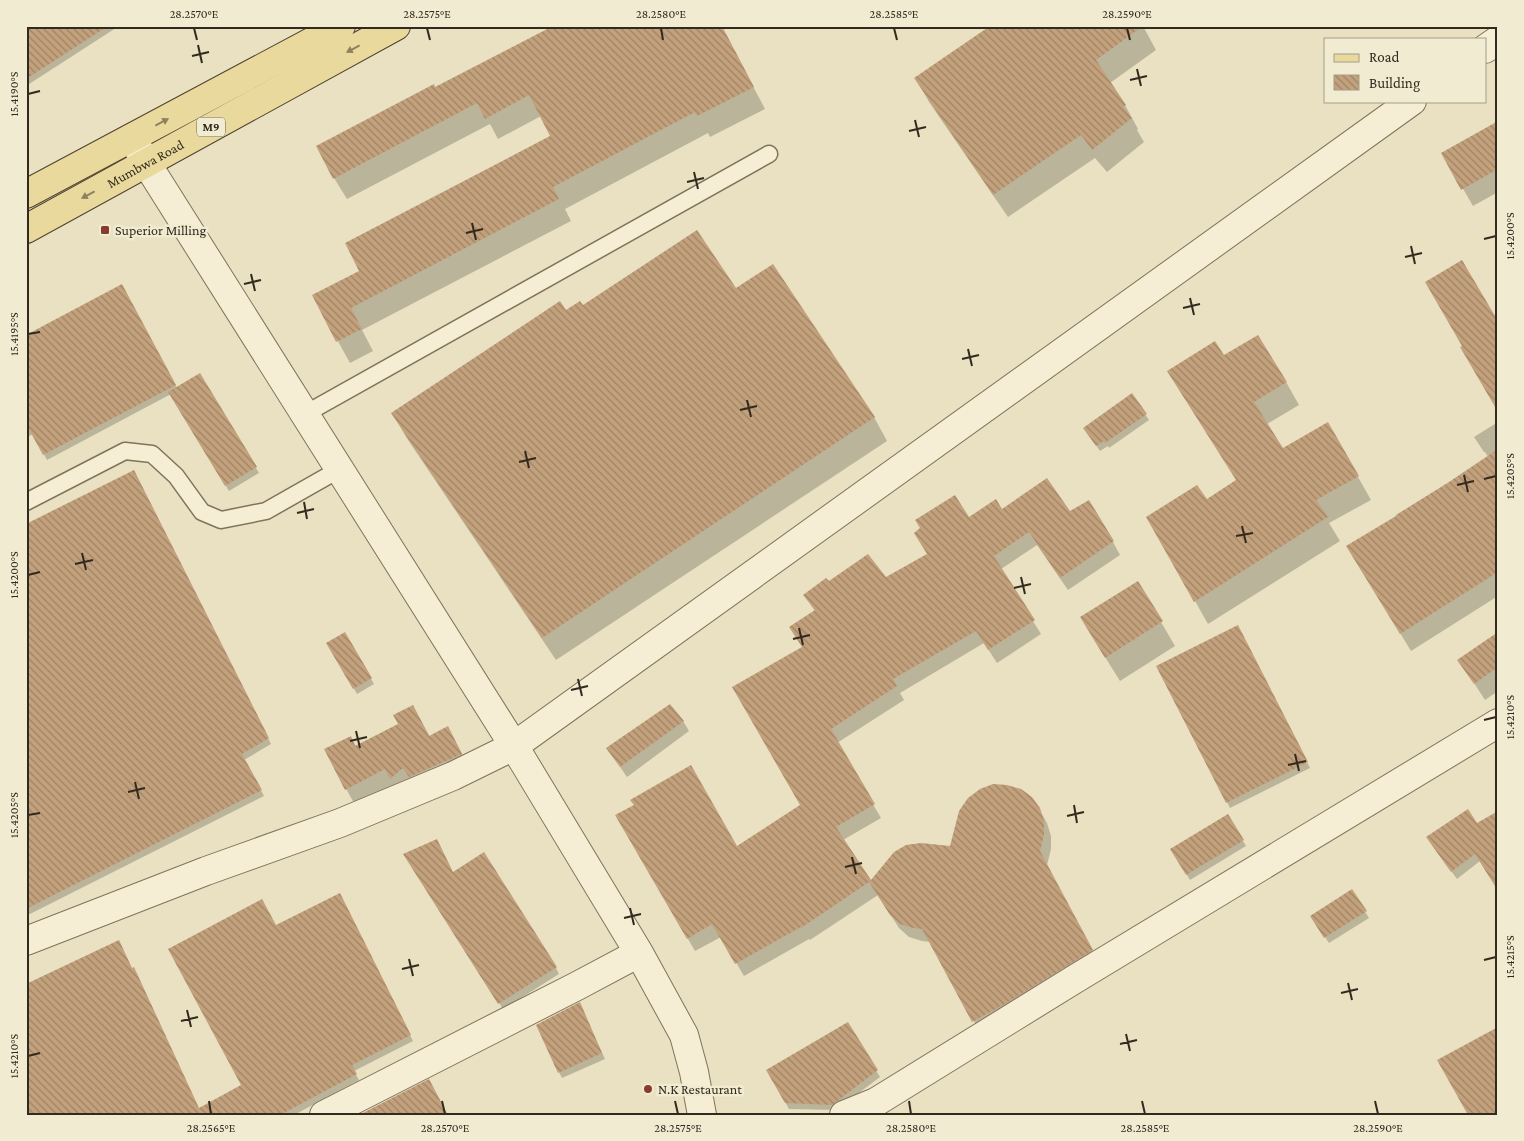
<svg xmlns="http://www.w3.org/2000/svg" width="1524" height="1141" viewBox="0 0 1524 1141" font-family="'Crimson Pro',serif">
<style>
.shadow{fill:#0003}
.building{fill:url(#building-back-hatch)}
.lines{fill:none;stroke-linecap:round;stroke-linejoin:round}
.service-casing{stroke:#81735b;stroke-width:19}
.minor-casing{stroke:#81735b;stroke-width:30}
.primary-casing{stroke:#4f412f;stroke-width:30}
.service{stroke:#f5eed4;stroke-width:16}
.minor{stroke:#f5eed4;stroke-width:28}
.primary{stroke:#e9d99d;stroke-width:28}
.oneway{fill:#8e825e}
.ticks{fill:none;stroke:#322a1e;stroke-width:2}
.poi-dot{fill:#893a31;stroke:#f1ebd1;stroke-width:2}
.labels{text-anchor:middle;stroke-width:5;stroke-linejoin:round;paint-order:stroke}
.shield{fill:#f1ebd1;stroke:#6b6454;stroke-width:1}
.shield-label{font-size:12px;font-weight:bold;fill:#322a1e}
.street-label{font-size:14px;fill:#322a1e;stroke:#f1ebd1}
.poi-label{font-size:14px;fill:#322a1e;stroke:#f1ebd1;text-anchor:start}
.neatline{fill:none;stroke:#322a1e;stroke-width:2}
.ticks-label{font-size:12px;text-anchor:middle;fill:#322a1e}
</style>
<defs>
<pattern id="building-back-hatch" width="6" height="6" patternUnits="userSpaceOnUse" patternTransform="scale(1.25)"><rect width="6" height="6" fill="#c3a17c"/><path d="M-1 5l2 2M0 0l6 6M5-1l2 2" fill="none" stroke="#9f8365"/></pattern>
</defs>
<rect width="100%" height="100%" fill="#e9e1c2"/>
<path class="shadow" d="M26,26H119L26,86Z
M721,26L765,109L710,137L708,133L565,209L571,221L362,330L373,351L350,363L313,296L361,271L552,137L541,116L498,139L490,124L347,199L334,178L435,88Z
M993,26H1143L1156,50L1110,83L1125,105L1138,129L1137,130L1144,142L1107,172L1095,158L1008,217L929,102L916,78Z
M1498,131V192L1473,206L1443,154Z
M121,286L177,388L200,375L259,473L229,491L171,394L47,460L33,434L26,438V432L35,427L34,425L26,429V337Z
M736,290L874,417L887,441L556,660L406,437L393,414L565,312L583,306Z
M1224,357L1286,382L1299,405L1267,424L1283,450L1328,424L1371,500L1329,523L1340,541L1208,624L1195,601L1207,501L1237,481Z
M1131,394L1149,420L1109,448L1108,446L1100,451L1088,434Z
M1498,422V596L1411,651L1358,564L1491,461L1485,452H1484L1474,437Z
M136,477L271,744L244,760L264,796L26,916V525Z
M1002,510L1070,513L1113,542L1120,555L1068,590L1037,545L1001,569L1041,634L997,663L984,643L900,693L904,700L837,743L881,818L843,840L871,882L1039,809L1047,823L1051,836V849L1047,865L1099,964L981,1034L931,942L922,941L909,937L899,928L878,895L810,940L809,939L744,976L721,937L695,951L617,816L737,847L802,805L803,648L815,611L805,596L829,583L885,579L928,555L968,519Z
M1161,622L1175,646L1120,681L1095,641Z
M1241,633L1310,768L1230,808L1227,802Z
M1498,633V691L1485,700L1459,660Z
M345,634L374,684L357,694L328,643Z
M413,706L430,737L457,744L470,770L400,794L394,785L355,805L325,750L350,737L356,746L400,724Z
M683,721L689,731L627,777L614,758Z
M1228,816L1246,846L1190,880L1172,850Z
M1477,825L1480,861L1457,879L1432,845Z
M409,861L453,873L556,968L559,974L503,1009Z
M1352,890L1369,918L1329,943L1315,922Z
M342,901L413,1041L354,1071L359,1080L294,1115H212L242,1085L276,926Z
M582,1009L605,1059L562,1078L559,1072Z
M847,1023L880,1077L836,1110L789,1109L768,1071Z"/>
<path class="building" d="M26,26H108L26,79Z
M553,26H722L754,87L697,116L695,112L553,187L559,199L351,308L362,329L336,342L312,295L359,271L345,243L550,136L529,95L485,119L477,103L333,179L316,146L434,84L435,87Z
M990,26H1143L1096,60L1126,105L1123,107L1132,118L1092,150L1081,135L993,195L914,78Z
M1498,121V169L1461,190L1441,153Z
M697,230L736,288L773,264L875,417L542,638L391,413L560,301L566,310L580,301L583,305Z
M1462,260L1498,321V412L1460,347L1462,346L1425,282Z
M122,284L176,385L43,455L26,424V335Z
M1258,335L1287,382L1254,402L1283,448L1328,422L1359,476L1316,500L1328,517L1194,602L1146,517L1197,485L1207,499L1236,480L1167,371L1215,341L1224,355Z
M200,373L257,467L225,486L168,392Z
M1132,393L1147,414L1105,443L1104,441L1096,446L1083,428Z
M1498,449V572L1400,634L1346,546L1396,516V515L1449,482Z
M134,470L269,738L242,754L262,790L26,909V524Z
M1047,478L1070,511L1089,500L1114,541L1060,578L1029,532L994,556L1035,620L988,650L976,631L893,679L897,686L831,729L875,804L836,827L871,880L894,852L906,845L921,843L950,846L959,811L968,798L980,789L993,784L1007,785L1021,789L1032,797L1040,808L1044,821V835L1040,851L1093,950L1003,1005L972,1022L922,929L913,928L900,924L890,915L869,882L801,928V927L735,964L712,924L687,939L615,815L634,805L630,800L691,765L737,846L800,805L732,687L802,647L789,627L815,610L803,595L826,578L829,581L868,554L886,577L927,554L914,533L920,528L915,520L955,495L969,517L996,499L1002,509Z
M1138,581L1163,621L1105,658L1080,617Z
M1238,625L1308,762L1226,803L1156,666Z
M345,632L372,678L353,689L326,643Z
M1498,632V667L1474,684L1457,660Z
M670,704L684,721L620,767L606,748Z
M413,705L429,736L448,726L462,754L409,777L403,768L390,779L385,769L345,790L324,749L351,736L355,746L398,724L393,715Z
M1468,809L1477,823L1498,811V891L1475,854L1451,872L1426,837Z
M1228,814L1244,840L1186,875L1170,849Z
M437,839L453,872L484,852L557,967L498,1004L403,854Z
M1352,889L1367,911L1324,938L1310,916Z
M340,893L411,1035L352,1065L357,1074L280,1115H26V984L119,940L132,968L134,967L199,1108L241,1085L168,949L262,899L276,925Z
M580,1002L602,1053L558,1073L536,1025Z
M848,1022L878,1070L832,1105L785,1103L766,1070Z
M1498,1027V1115H1468L1437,1060Z
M429,1079L448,1115H359Z"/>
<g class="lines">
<defs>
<path id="service" d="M305,414L769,154
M26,502L125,451L152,454L176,476L202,512L221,520L266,511L340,469"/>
<path id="minor" d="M1485,49L1498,40
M132,138L147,164L514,746L639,953L684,1035L694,1072L702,1115
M26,941L206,871L340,823L453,776L514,746L1412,101
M324,1115L577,986L639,953
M844,1115L876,1102L1075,979L1498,723"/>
<g id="primary">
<path d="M26,194L341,26"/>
<path id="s1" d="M26,229L396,26"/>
</g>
</defs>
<use href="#service" class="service-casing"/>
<use href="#minor" class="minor-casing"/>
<use href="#primary" class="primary-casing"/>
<use href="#service" class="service"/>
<use href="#minor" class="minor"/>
<use href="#primary" class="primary"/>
</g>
<defs><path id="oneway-solid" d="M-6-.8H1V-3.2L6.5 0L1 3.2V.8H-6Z" transform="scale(1.25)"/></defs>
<g class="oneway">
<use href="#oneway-solid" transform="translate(353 49) rotate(152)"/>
<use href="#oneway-solid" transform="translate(162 122) rotate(-28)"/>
<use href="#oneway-solid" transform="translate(88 195) rotate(152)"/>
</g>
<path class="ticks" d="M194,28L197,40M427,28L430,40M661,28L663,40M894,28L897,40M1127,28L1130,40M198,45L202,63M192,56L209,52M1137,69L1141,86M1130,80L1147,76M28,94L40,91M915,120L919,137M909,131L926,127M694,172L698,189M687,182L704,178M472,223L476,240M466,233L483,229M1484,239L1496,236M1411,246L1415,264M1405,257L1422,253M251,274L255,291M244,284L261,280M1190,298L1194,315M1183,308L1200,304M28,334L40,332M968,349L972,366M962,359L979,355M747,400L751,417M740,410L757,406M525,451L529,468M519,462L536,458M1464,475L1468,492M1484,479L1496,476M1457,485L1474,481M304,502L307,519M297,513L314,509M1242,526L1246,543M1236,536L1253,533M82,553L86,570M75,564L93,560M28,575L40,572M1021,577L1025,594M1014,588L1031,584M799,628L803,645M793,639L810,635M578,679L582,696M571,690L588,686M1484,720L1496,717M356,731L360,748M350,741L367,737M1295,754L1299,771M1288,765L1306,761M135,782L139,799M128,792L145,788M1074,805L1077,823M28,815L40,813M1067,816L1084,812M852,857L856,874M845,867L862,863M630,908L634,925M624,918L641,914M409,959L413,976M1484,960L1496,957M402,969L419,965M1348,983L1352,1000M1341,993L1358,989M187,1010L191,1027M181,1021L198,1017M1126,1034L1130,1051M1120,1044L1137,1040M28,1056L40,1053M209,1101L211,1114M442,1101L445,1114M675,1101L678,1114M909,1101L911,1114M1142,1101L1145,1114M1375,1101L1378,1114"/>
<g class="poi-dot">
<rect x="100" y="225" width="10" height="10" rx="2.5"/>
<circle cx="648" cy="1089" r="5"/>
</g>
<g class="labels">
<rect class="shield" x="197" y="117.5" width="28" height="19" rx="4"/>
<g class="shield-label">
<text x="211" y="131">M9</text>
</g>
<g class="street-label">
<text dy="5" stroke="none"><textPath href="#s1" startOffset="136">Mumbwa Road</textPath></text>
</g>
<g class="poi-label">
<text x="115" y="235">Superior Milling</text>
<text x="658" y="1094">N.K Restaurant</text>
</g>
</g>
<rect width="1524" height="1141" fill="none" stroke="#f1ebd1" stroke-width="55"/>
<rect x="1324" y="38" width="162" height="65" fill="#f1ebd1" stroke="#a59e89"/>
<rect x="1334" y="54" width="25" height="8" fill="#e9d99d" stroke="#a59e89"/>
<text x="1369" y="62" font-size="15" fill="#322a1e">Road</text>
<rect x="1334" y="75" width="25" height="15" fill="url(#building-back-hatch)" stroke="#a59e89"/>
<text x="1369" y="88" font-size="15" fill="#322a1e">Building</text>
<rect x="28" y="28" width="1468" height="1086" class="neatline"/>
<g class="ticks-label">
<text x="194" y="18">28.2570°E</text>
<text x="427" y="18">28.2575°E</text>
<text x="661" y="18">28.2580°E</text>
<text x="894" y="18">28.2585°E</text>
<text x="1127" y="18">28.2590°E</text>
<text transform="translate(14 94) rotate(-90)" y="4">15.4190°S</text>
<text transform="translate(1510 236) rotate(-90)" y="4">15.4200°S</text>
<text transform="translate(14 334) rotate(-90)" y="4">15.4195°S</text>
<text transform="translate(1510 476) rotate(-90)" y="4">15.4205°S</text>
<text transform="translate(14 575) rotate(-90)" y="4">15.4200°S</text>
<text transform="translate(1510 717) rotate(-90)" y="4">15.4210°S</text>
<text transform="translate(14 815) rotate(-90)" y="4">15.4205°S</text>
<text transform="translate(1510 957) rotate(-90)" y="4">15.4215°S</text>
<text transform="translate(14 1056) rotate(-90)" y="4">15.4210°S</text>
<text x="211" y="1132">28.2565°E</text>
<text x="445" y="1132">28.2570°E</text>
<text x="678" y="1132">28.2575°E</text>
<text x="911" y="1132">28.2580°E</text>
<text x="1145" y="1132">28.2585°E</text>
<text x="1378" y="1132">28.2590°E</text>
</g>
</svg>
